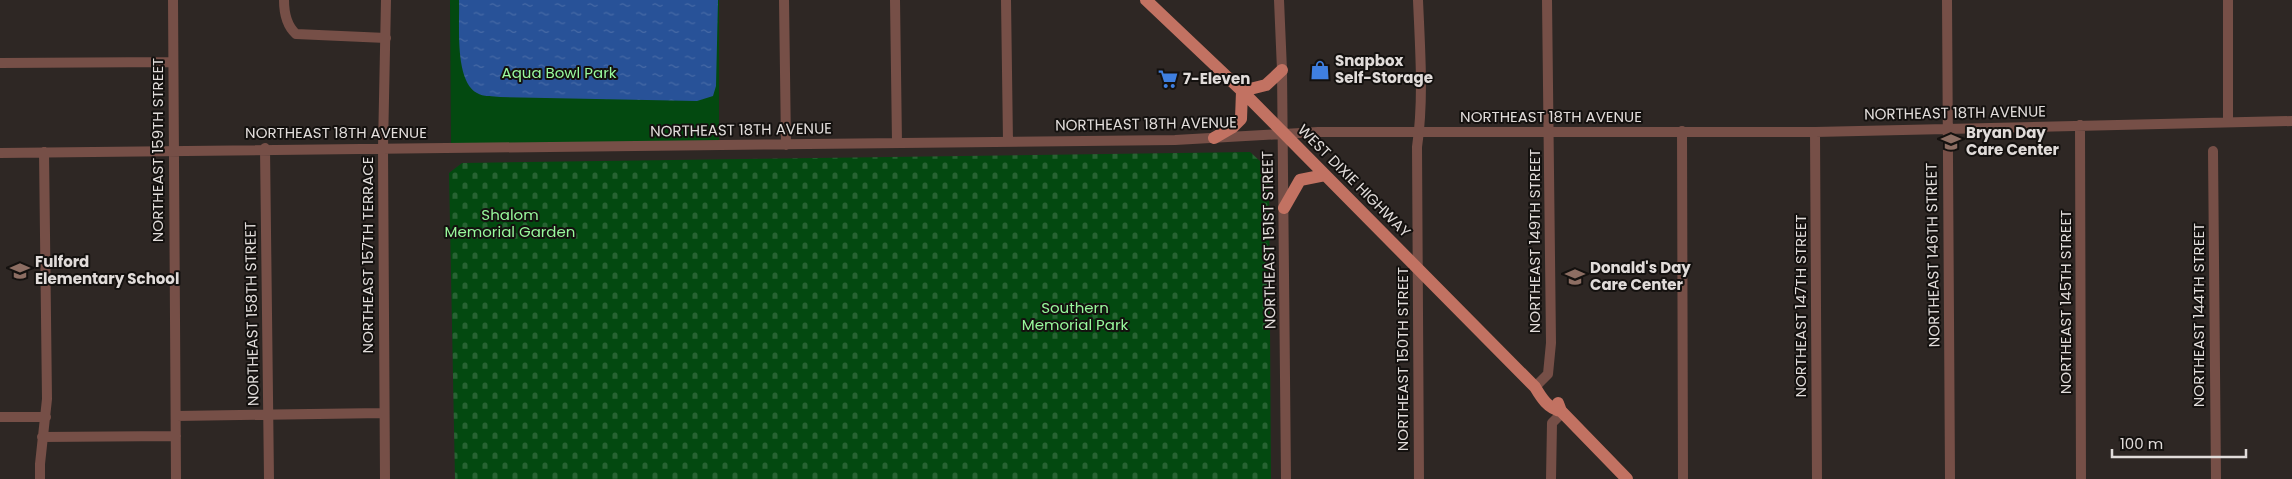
<svg xmlns="http://www.w3.org/2000/svg" width="2292" height="479" viewBox="0 0 2292 479" font-family="Poppins,sans-serif">
<style>
.cemetery{fill:url(#cemetery-stones)}
.park{fill:#034910}
.water{fill:url(#water-ripples)}
.lines{fill:none;stroke-linecap:round;stroke-linejoin:round}
.minor{stroke:#764f47;stroke-width:10}
.major{stroke:#c27262;stroke-width:12}
.labels{text-anchor:middle;stroke-width:4;stroke-linejoin:round;paint-order:stroke}
.poi-label{font-size:15px;font-weight:bold;fill:#e1dcda;stroke:#14110f;text-anchor:start}
.park-label{font-size:15px;fill:#98f89c;stroke:#14110f}
.street-label{font-size:15px;fill:#e1dcda;stroke:#14110f}
</style>
<defs>
<pattern id="cemetery-stones" width="16" height="16" patternUnits="userSpaceOnUse" patternTransform="scale(1.25)"><rect width="16" height="16" fill="#034910"/><path d="M2 7V4a2 2 0 0 1 4 0v3zM10 15v-3a2 2 0 0 1 4 0v3z" fill="#276332"/></pattern>
<pattern id="water-ripples" width="26" height="14" patternUnits="userSpaceOnUse" patternTransform="scale(1.25)"><rect width="26" height="14" fill="#285298"/><path d="M2 4q2-2 4 0t4 0M15 11q2-2 4 0t4 0" fill="none" stroke="#476aa6"/></pattern>
</defs>
<rect width="100%" height="100%" fill="#2e2724"/>
<path class="cemetery" d="M1250,152L1269,169L1271,479H455L449,173L462,163Z"/>
<path class="park" d="M450,0H719V145L451,148Z"/>
<path class="water" d="M459,0H718L716,86L713,96L697,101L500,97C493,96 483,97 477,93C454,80 460,24 459,0Z"/>
<g class="lines">
<path class="minor" d="M173,0L176,479
M284,0C284,13 286,25 296,34L386,38
M784,0L786,145
M895,0L897,143
M1006,0L1008,142
M1279,0L1282,70L1286,479
M1418,0C1420,48 1424,99 1417,147L1419,479
M1947,0L1950,479
M2228,0V121
M0,63L173,62
M2080,125L2081,479
M1682,131L1683,479
M1815,132L1817,479
M265,148L269,479
M2213,151L2216,479
M0,153L1175,140L1318,132H1815L2292,121
M1535,387L1548,374L1551,343L1547,0
M176,416L384,413
M0,417H46
M42,437L176,436
M40,479V464L47,399L44,152
M385,479L383,148L386,0
M1551,479L1552,423L1563,412"/>
<path class="major" d="M1146,0L1242,91L1535,387C1541,397 1548,409 1561,411
M1242,91L1266,85L1282,70
M1214,138L1233,127L1241,119L1242,91
M1284,208L1300,180L1325,175
M1558,403L1561,411L1627,479"/>
</g>
<defs>
<symbol id="shop-bare" viewBox="-9 -9 18 18"><path d="M-5-2.5h2.3a2.7 3.5 0 0 1 5.4 0H5L5.5 6h-11ZM-1.5-2.5h3a1.5 2.3 0 0 0-3 0Z" fill="#3f7fe0" stroke="#14110f" stroke-width="2.5" paint-order="stroke"/></symbol>
<symbol id="supermarket-bare" viewBox="-9 -9 18 18"><path d="M-6-5.5h2.5l.6 2H6L4.5 2H-2.5L-4.4-4H-6ZM-1.5 3.2a1.3 1.3 0 1 0 .1 0ZM3 3.2a1.3 1.3 0 1 0 .1 0Z" fill="#3f7fe0" stroke="#14110f" stroke-width="2.5" paint-order="stroke"/></symbol>
<symbol id="school-bare" viewBox="-9 -9 18 18"><path d="M0-5L7-2L0 1L-7-2ZM-4 1L0 2.5L4 1V4Q0 6-4 4Z" fill="#8d6e63" stroke="#14110f" stroke-width="2.5" paint-order="stroke"/></symbol>
</defs>
<g fill-rule="evenodd">
<use href="#shop-bare" x="1306" y="56" width="28" height="28"/>
<use href="#supermarket-bare" x="1154" y="65" width="28" height="28"/>
<use href="#school-bare" x="1937" y="128" width="28" height="28"/>
<use href="#school-bare" x="6" y="257" width="28" height="28"/>
<use href="#school-bare" x="1561" y="263" width="28" height="28"/>
</g>
<g class="labels">
<g class="poi-label">
<text x="1335" y="66">Snapbox<tspan x="1335" dy="17">Self-Storage</tspan></text>
<text x="1183" y="84">7-Eleven</text>
<text x="1966" y="138">Bryan Day<tspan x="1966" dy="17">Care Center</tspan></text>
<text x="35" y="267">Fulford<tspan x="35" dy="17">Elementary School</tspan></text>
<text x="1590" y="273">Donald's Day<tspan x="1590" dy="17">Care Center</tspan></text>
</g>
<g class="park-label">
<text x="559" y="78">Aqua Bowl Park</text>
<text x="510" y="220">Shalom<tspan x="510" dy="17">Memorial Garden</tspan></text>
<text x="1075" y="313">Southern<tspan x="1075" dy="17">Memorial Park</tspan></text>
</g>
<g class="street-label">
<text transform="translate(1955 113) rotate(-1)" y="5">NORTHEAST 18TH AVENUE</text>
<text x="1551" y="122">NORTHEAST 18TH AVENUE</text>
<text transform="translate(1146 124) rotate(-1)" y="5">NORTHEAST 18TH AVENUE</text>
<text transform="translate(741 130) rotate(-1)" y="5">NORTHEAST 18TH AVENUE</text>
<text x="336" y="138">NORTHEAST 18TH AVENUE</text>
<text transform="translate(158 150) rotate(-90)" y="5">NORTHEAST 159TH STREET</text>
<text transform="translate(1354 181) rotate(45)" y="5">WEST DIXIE HIGHWAY</text>
<text transform="translate(1269 240) rotate(-91)" y="5">NORTHEAST 151ST STREET</text>
<text transform="translate(1535 241) rotate(-90)" y="5">NORTHEAST 149TH STREET</text>
<text transform="translate(368 255) rotate(-90)" y="5">NORTHEAST 157TH TERRACE</text>
<text transform="translate(1933 255) rotate(-91)" y="5">NORTHEAST 146TH STREET</text>
<text transform="translate(2066 302) rotate(-90)" y="5">NORTHEAST 145TH STREET</text>
<text transform="translate(1801 306) rotate(-90)" y="5">NORTHEAST 147TH STREET</text>
<text transform="translate(252 314) rotate(-91)" y="5">NORTHEAST 158TH STREET</text>
<text transform="translate(2199 315) rotate(-90)" y="5">NORTHEAST 144TH STREET</text>
<text transform="translate(1403 359) rotate(-90)" y="5">NORTHEAST 150TH STREET</text>
</g>
</g>
<path d="M2112 449v8h134v-8" fill="none" stroke="#e1dcda" stroke-width="2.5"/>
<text x="2120" y="449" font-size="15" fill="#e1dcda" stroke="#14110f" stroke-width="4" paint-order="stroke">100 m</text>
</svg>
